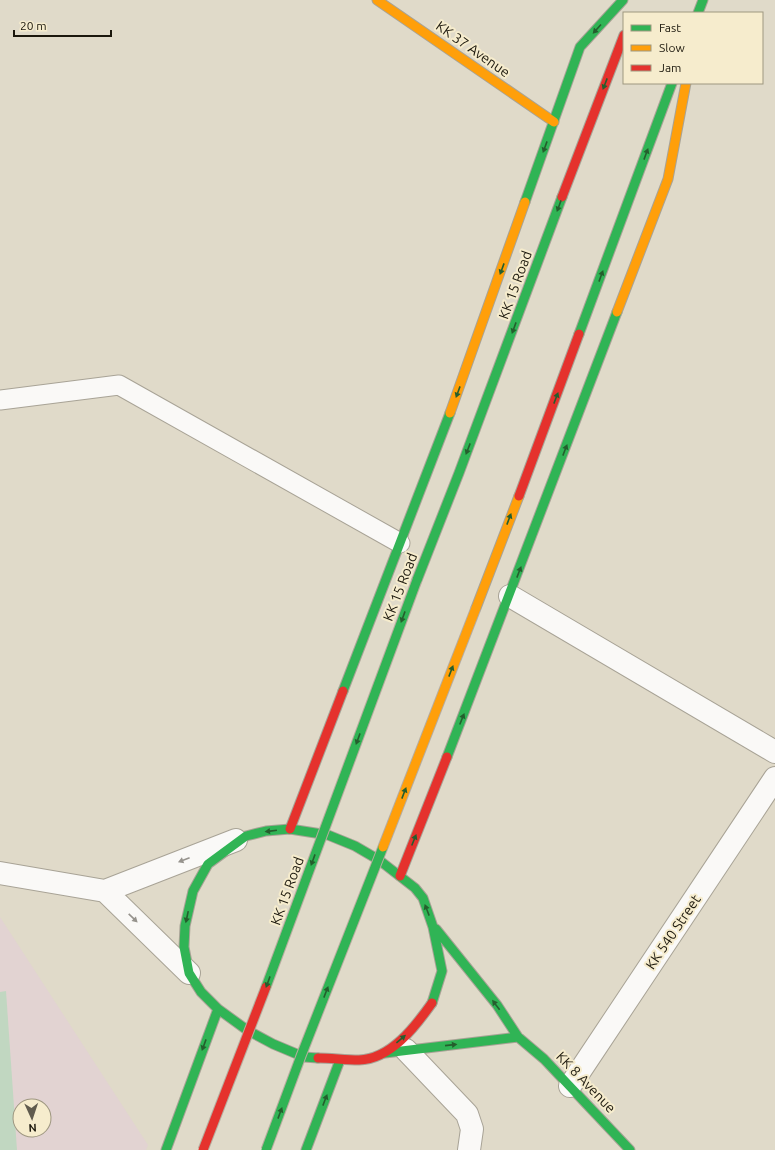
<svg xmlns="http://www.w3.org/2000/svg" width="775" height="1150" viewBox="0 0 775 1150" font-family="Ubuntu,sans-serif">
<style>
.education{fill:#e2d3d2;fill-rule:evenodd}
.green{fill:#c1d7c1}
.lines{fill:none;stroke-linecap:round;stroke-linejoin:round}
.lane-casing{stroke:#a8a396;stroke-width:21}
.street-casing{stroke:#a8a396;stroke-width:24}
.fast-casing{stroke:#a8a396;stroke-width:11}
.slow-casing{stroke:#a8a396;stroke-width:11}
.jam-casing{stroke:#a8a396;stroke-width:11}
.lane{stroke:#faf9f7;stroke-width:19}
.street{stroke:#faf9f7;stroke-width:22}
.fast{stroke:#30b455;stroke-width:9}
.slow{stroke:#ff9f0a;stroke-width:9}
.jam{stroke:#e5322d;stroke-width:9}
.fast-bridge-casing{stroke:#b6ac9e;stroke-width:11;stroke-linecap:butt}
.slow-bridge-casing{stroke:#b6ac9e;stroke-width:11;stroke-linecap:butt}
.jam-bridge-casing{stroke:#b6ac9e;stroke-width:11;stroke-linecap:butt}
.fast-bridge{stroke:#30b455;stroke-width:9}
.slow-bridge{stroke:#ff9f0a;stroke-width:9}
.jam-bridge{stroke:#e5322d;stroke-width:9}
.oneway{fill:#245e2d}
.oneway2{fill:#96938d}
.labels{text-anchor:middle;stroke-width:4;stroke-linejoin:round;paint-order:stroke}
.street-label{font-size:14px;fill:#1b170c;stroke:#f6eccd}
</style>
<rect width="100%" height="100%" fill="#e0dac9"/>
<path class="education" d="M0,917L148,1145L146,1150H0ZM20,1106H44V1130H20Z"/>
<path class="green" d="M6,991L17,1150H0V992Z"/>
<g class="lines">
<defs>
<path id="lane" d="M0,400L119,385L400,543"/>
<path id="street" d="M510,596L775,752
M0,873L105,891L236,840
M105,891L189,973
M406,1050L467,1114L472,1129L469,1150
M570,1086L775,778"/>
<path id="fast" d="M698,13L703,0
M525,202L580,47L623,0
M579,334L672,83
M417,580L459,473L562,197
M343,691L450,413
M447,757L617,312
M290,829L328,835L355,846L379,860L415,888L423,898L433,927L442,971L432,1003
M290,829L266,831L246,836L208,864L193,891L185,926L184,947L189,973L201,992L218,1009L247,1030L273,1044L304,1057L318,1058
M436,929L497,1005L518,1037L544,1059L630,1150
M385,1053L518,1037
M166,1150L218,1009
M306,1150L340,1060"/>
<path id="slow" d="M377,0L554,122
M617,312L668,179L686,83
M450,413L525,202
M476,608L519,496"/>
<path id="jam" d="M562,197L624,35
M519,496L579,334
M290,829L343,691
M400,876L447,757
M318,1058C331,1058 345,1060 359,1060C391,1059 415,1027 432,1003"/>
</defs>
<use href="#lane" class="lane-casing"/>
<use href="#street" class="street-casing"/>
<use href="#fast" class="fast-casing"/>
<use href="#slow" class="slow-casing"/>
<use href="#jam" class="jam-casing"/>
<use href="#lane" class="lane"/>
<use href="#street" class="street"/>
<use href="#fast" class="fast"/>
<use href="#slow" class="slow"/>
<use href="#jam" class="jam"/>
<defs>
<path id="fast-bridge" d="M266,987L417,580
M266,1150L301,1056L383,847"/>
<path id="slow-bridge" d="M383,847L476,608"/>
<path id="jam-bridge" d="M203,1150L266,987"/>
</defs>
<use href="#fast-bridge" class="fast-bridge-casing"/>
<use href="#slow-bridge" class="slow-bridge-casing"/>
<use href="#jam-bridge" class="jam-bridge-casing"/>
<use href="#fast-bridge" class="fast-bridge"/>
<use href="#slow-bridge" class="slow-bridge"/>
<use href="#jam-bridge" class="jam-bridge"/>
</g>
<defs><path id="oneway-solid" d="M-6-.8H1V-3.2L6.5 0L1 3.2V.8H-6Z"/></defs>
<g class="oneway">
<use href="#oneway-solid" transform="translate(597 29) rotate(132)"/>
<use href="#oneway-solid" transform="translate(605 84) rotate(111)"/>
<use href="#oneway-solid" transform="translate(545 147) rotate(110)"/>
<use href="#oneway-solid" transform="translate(646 154) rotate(-70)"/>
<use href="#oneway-solid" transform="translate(559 206) rotate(110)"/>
<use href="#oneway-solid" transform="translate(502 269) rotate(110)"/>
<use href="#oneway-solid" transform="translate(601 276) rotate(-70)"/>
<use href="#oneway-solid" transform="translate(514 328) rotate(110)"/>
<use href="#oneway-solid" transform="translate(458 392) rotate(110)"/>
<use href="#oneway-solid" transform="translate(556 398) rotate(-69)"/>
<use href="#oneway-solid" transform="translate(468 449) rotate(111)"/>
<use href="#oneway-solid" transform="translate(565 450) rotate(-69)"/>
<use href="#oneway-solid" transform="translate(509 519) rotate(-69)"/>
<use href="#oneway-solid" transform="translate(519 572) rotate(-69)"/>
<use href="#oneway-solid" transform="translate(403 617) rotate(110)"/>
<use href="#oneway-solid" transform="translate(451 671) rotate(-69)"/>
<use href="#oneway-solid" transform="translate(462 719) rotate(-68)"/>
<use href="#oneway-solid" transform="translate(358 739) rotate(110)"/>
<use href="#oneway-solid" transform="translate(404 793) rotate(-69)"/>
<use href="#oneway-solid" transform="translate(271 831) rotate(173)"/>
<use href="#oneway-solid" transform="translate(414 840) rotate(-68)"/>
<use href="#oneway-solid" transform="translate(313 860) rotate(110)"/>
<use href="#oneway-solid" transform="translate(427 910) rotate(-111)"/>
<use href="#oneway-solid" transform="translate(187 917) rotate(102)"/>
<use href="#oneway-solid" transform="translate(268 982) rotate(110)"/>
<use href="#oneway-solid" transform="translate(326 992) rotate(-69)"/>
<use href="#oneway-solid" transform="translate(496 1005) rotate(-127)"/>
<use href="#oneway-solid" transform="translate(401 1039) rotate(-40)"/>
<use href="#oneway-solid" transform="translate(204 1045) rotate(110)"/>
<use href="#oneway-solid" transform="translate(451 1045) rotate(-6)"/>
<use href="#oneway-solid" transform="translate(325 1100) rotate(-69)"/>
<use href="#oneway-solid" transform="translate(280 1113) rotate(-70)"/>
</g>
<g class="oneway2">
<use href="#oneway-solid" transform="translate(184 860) rotate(159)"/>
<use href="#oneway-solid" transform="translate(133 918) rotate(44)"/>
</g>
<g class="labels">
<g class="street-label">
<text transform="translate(473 49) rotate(35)" y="5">KK 37 Avenue</text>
<text transform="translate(515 285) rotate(-70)" y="5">KK 15 Road</text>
<text transform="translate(400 587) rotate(-69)" y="5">KK 15 Road</text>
<text transform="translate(287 891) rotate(-70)" y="5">KK 15 Road</text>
<text transform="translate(673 932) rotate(-56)" y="5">KK 540 Street</text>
<text transform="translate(586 1082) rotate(46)" y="5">KK 8 Avenue</text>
</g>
</g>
<rect x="623" y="12" width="140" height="72" fill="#f6eccd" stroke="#9e9780"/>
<rect x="631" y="25" width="20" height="6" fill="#30b455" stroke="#9e9780"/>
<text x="659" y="32" font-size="12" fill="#1b170c">Fast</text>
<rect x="631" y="45" width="20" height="6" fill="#ff9f0a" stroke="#9e9780"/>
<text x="659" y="52" font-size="12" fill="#1b170c">Slow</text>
<rect x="631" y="65" width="20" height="6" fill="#e5322d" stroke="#9e9780"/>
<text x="659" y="72" font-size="12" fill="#1b170c">Jam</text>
<g transform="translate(32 1118) rotate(177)"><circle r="19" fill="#f6eccd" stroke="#9e9780"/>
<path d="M0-3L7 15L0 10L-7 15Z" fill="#605b4e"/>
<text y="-6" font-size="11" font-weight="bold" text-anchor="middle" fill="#1b170c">N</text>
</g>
<path d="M14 30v6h97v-6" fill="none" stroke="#1b170c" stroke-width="2"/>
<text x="20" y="30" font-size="12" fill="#1b170c" stroke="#f6eccd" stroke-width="3" paint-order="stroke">20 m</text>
</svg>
